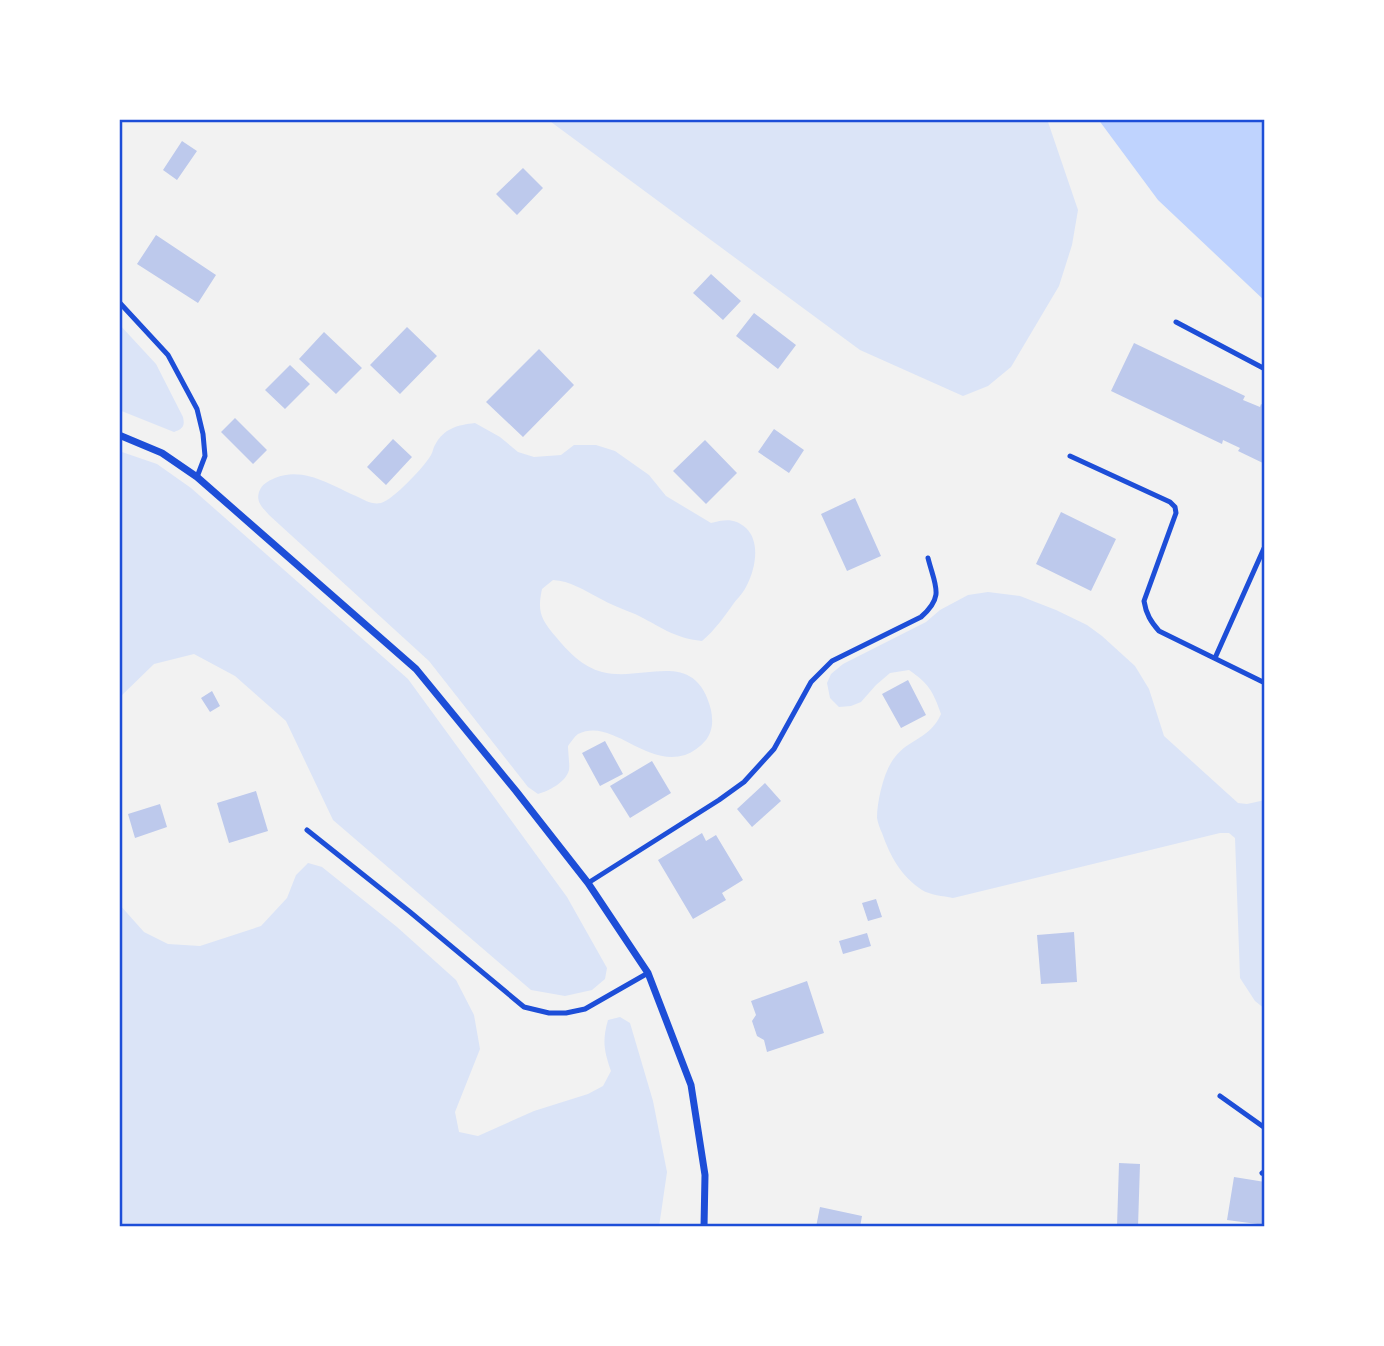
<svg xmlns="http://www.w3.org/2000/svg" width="1384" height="1346" viewBox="0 0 1384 1346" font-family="'Noto Sans',sans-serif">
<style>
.green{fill:#dbe4f7}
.water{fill:#bfd3fe}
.building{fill:#bdc9ec}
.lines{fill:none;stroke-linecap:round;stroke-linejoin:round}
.service{stroke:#1d4ed8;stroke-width:5}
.minor{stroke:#1d4ed8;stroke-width:7}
.neatline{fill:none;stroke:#1d4ed8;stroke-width:2.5}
</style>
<rect width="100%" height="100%" fill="#f2f2f2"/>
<path class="green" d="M547,119H1047L1078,210L1072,245L1059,286L1011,367L988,386L963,396L860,350Z
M119,324L156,364L183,417C185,426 183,429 174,432L119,410Z
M475,423L500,437L518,452L534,457L561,455L574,445H596L615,451L649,475L666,496L711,523C725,519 735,518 746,528C761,542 755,570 747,585C744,592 738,598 734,603C724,617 715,630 702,641C673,638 660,626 635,614C623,609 611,605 599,598C584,590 570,581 553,580L542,589C537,612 541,619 556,637C568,652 583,667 602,672C644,683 695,646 711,710C713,721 713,730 706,740C700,747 693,752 685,755C644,767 612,717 578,734C574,737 571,742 568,746C568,752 570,765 569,770C566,782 549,791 538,794L528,787L429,661L269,515C262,507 256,502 259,492C262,484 268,481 275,478C303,466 331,485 356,496C364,500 372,505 381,503C393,500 425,466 431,455C432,454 434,446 435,445C444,428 458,425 475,423Z
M119,451L157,464L191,488L408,679L567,897L607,968L605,979L592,990L565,996L531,990L333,820L286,721L235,676L194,654L154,664L119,698Z
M988,592L1020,596L1056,610L1087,625L1102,636L1135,666L1149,689L1164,736L1238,803L1247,804L1265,800V1009L1255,1001L1240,978L1235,838L1229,833H1220L953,898C943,896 930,895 922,890C901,876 890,856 882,833C880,829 878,823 877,818C877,801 884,770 895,757C910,738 930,739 941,714C933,691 929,684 909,670L890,673L876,685L861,702L851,706L839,707L830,698L827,683L831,674L843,664L926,622L940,610L968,595Z
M308,863L322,867L397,927L456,980L474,1015L480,1049L455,1112L459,1132L478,1136L534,1111L588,1094L603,1086L611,1071C604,1051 602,1041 608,1020L620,1017L630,1023L653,1101L667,1172L659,1227H119V904L144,932L168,944L200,946L261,926L287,898L296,875Z"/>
<path class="water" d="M1098,119H1265V301L1158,200Z"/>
<path class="building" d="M182,141L197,151L177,180L163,170Z
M523,168L543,188L517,215L496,194Z
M156,235L216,275L198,303L137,264Z
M711,274L741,301L723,320L693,293Z
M754,313L796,345L778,369L736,336Z
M407,327L437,356L400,394L370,365Z
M324,332L362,368L336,394L299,359Z
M1134,343L1245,396L1243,400L1260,407L1261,404L1265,406V464L1238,451L1240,448L1223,440L1222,444L1111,391Z
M539,349L574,385L523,437L486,402Z
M290,365L310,384L285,409L265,390Z
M235,418L267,450L253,464L221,432Z
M774,429L804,450L789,473L758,452Z
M393,439L412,457L386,485L367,467Z
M705,440L737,473L706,504L673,471Z
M855,498L881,556L847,571L821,514Z
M1061,512L1116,539L1091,591L1036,564Z
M908,680L926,715L901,728L882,694Z
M212,691L220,706L210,712L201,698Z
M605,741L623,774L600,786L582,753Z
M652,761L671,793L630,818L610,786Z
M765,783L781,801L752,827L737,809Z
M256,791L268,831L229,843L217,803Z
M160,804L167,827L135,838L128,814Z
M702,833L706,841L716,835L743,880L722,893L726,900L693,919L658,860Z
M876,899L882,917L868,921L862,903Z
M1074,932L1077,982L1041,984L1037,935Z
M867,933L871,946L843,954L839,941Z
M807,981L824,1033L767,1052L764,1040L757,1036L752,1021L756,1015L751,1001Z
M1119,1163L1140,1164L1138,1227H1117Z
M1234,1177L1265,1182V1225L1227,1220Z
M820,1207L862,1216L860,1227H816Z"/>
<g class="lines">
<path class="service" d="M119,302L168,355L197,409L203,434L205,456L197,477
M1176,322L1265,369
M1070,456L1170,502L1175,507L1176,513L1144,601C1146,614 1151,622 1159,631L1265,683
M1215,658L1265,546
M307,830L410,912L524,1007L549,1013H566L585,1009L648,973
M588,883L719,800L744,782L774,749L811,682L832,661L921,617C945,596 935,586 928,558
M1220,1096L1265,1128
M1262,1173L1265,1171"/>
<path class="minor" d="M119,435L162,453L197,477L416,669L516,791L588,883L648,973L691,1085L705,1175L704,1227"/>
</g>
<rect width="1384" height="1346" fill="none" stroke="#ffffff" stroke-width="242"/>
<rect x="121" y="121" width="1142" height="1104" class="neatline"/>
</svg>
